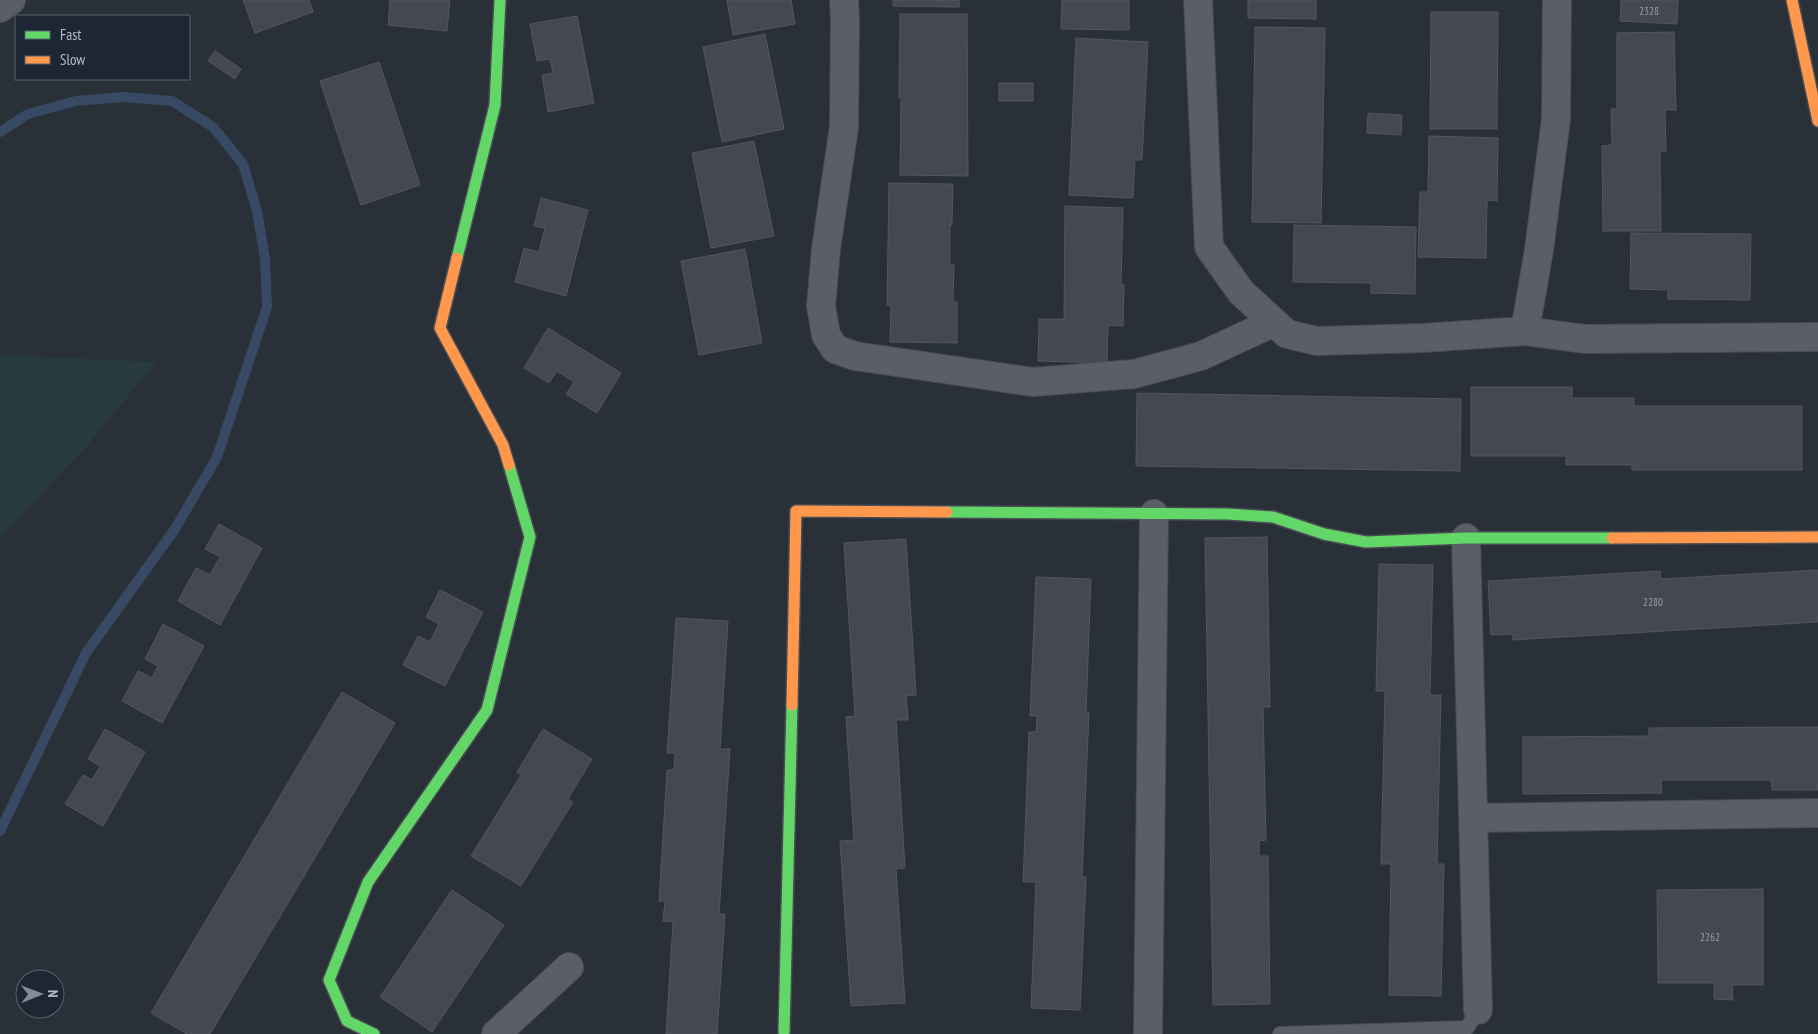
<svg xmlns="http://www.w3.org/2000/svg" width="1818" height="1034" viewBox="0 0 1818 1034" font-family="'PT Sans Narrow',sans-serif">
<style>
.green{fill:#273a3e}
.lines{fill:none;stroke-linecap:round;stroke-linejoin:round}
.stream{stroke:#384963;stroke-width:10}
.building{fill:#444950;stroke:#52575f}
.lane-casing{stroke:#484c53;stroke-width:16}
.street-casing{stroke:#484c53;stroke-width:30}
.fast-casing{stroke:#484c53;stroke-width:14}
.slow-casing{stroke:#484c53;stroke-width:14}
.lane{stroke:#5a5e66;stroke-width:14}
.street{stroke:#5a5e66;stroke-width:28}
.fast{stroke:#63d668;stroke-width:11}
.slow{stroke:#ff974d;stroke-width:11}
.labels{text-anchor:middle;stroke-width:5;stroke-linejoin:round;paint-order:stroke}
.number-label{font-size:11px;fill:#989fab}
</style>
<rect width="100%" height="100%" fill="#2a3038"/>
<path class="green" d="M0,355L156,362L87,446L0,538Z"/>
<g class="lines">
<path class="stream" d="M0,132L28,114L76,101L123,97L172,101L213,127L243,164L257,211L265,259L267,307L217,457L175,529L86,653L0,831"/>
</g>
<path class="building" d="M243,0H309L313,12L255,33Z
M390,0H450L447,31L388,25Z
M727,0H791L795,24L733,35Z
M893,0H960L959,7L893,6Z
M1062,0H1129V30L1061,29Z
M1248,0H1316V19L1248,18Z
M1621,0H1678L1677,24L1620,21Z
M1431,12H1498L1497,129H1430Z
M900,14H967L968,176L900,175L901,98H899Z
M577,16L594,103L548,112L542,75L553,73L550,59L537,61L530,24Z
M1255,27L1325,28L1321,223L1252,222Z
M1674,32L1676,110H1665L1666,151H1660L1661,231H1603L1602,146L1612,145L1611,109H1617V33Z
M765,34L784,129L722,142L703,47Z
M1076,38L1148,42L1142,160H1135L1133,198L1069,195Z
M215,51L241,69L235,79L208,61Z
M379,62L420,185L361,205L320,81Z
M999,83H1033V101H999Z
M1368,113L1402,115L1401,135L1367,133Z
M1429,136L1498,138L1497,201L1487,200L1486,258L1418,257L1420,192H1428Z
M754,141L774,236L711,248L692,153Z
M889,183L953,184L952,225L950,224V265H954L953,302H957V343L890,342L891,306L887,305Z
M541,198L588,210L566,296L515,282L524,248L539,252L545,228L534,226Z
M1065,206L1123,208L1121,285H1124L1123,326L1108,325L1107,363L1038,361L1039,319H1064Z
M1294,225L1416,227L1415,294L1371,293V283L1293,282Z
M1631,233L1751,234L1750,300L1668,299V290L1630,289Z
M745,249L762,343L699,355L681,261Z
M548,328L621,373L597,413L566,394L574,382L557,371L549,383L524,368Z
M1471,387H1572V398H1634V406H1802V470H1632V465H1566V456H1471Z
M1137,393L1461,399L1460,471L1136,466Z
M219,524L262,548L220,625L178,601L196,568L210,575L220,557L205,549Z
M1267,537L1270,707H1263L1266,840L1259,841V856H1268L1270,1004L1213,1005L1205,538Z
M906,539L916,695L906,696L908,720H896L905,868L896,869L905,1003L851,1006L840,841L854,840L846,717L855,716L844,543Z
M1379,564L1433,565L1430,695H1441L1437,864H1444L1441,996L1389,995L1391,864H1381L1385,691H1376Z
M1818,570V622L1513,640V634L1491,635L1488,581L1660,571L1661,579Z
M1036,577L1091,579L1086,712H1089L1082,877H1086L1080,1010L1031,1008L1036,882H1023L1029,732H1036L1037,716H1030Z
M440,590L483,612L445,686L403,665L418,636L430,642L439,624L426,617Z
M676,618L728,621L720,749H730L719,914H725L717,1034H666L673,922L663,921L665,901H659L667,770H674L675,753H667Z
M163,624L204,646L162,723L122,701L138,671L152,678L158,666L145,659Z
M342,692L395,723L210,1034H187L151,1013Z
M1818,727V790H1772L1771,780H1661L1662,793L1523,794V737L1649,736V728Z
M105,729L145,752L103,826L65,804L83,775L92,780L100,766L88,759Z
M543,729L592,759L568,799L573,802L521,886L471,856L521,775L517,772Z
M1763,889V985H1732L1733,1000L1714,999V983H1658L1657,890Z
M452,890L504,925L432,1032L380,997Z"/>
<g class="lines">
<defs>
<path id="lane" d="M1280,1034L1467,1028L1478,1010"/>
<path id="street" d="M844,0L845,20L844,127L826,249L821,306L826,335L835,349L855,356L1033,382L1134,374L1201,356L1274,322
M1198,0L1209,247L1241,292L1287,334L1317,341L1423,338L1525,331L1585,339L1818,337
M0,8L11,0
M1525,331L1539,250L1556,119L1557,0
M1466,538L1478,1010
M1473,818L1818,813
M496,1034L569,967
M1148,1034L1154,514"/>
<path id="fast" d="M457,258L495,105L500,0
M947,512L1228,514L1273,517L1324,534L1366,542L1466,538H1612
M784,1032L792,705
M374,1034L347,1021L329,980L368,882L487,710L530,537L509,465"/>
<path id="slow" d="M1792,0L1818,121
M457,258L440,328L503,445L509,465
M1612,538L1818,537
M792,705L796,511L947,512"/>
</defs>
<use href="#lane" class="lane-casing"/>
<use href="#street" class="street-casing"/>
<use href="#fast" class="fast-casing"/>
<use href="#slow" class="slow-casing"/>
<use href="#lane" class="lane"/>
<use href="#street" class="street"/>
<use href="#fast" class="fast"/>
<use href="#slow" class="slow"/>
</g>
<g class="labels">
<g class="number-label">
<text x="1649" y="15">2328</text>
<text x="1653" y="606">2280</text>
<text x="1710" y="941">2262</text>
</g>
</g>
<rect x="15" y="15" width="175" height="65" fill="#1d2633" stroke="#59626f"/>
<rect x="25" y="31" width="25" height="8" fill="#63d668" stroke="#59626f"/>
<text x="60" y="40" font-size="15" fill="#b4bcc9">Fast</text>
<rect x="25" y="56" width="25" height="8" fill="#ff974d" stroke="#59626f"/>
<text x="60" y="65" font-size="15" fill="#b4bcc9">Slow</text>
<g transform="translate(40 994) rotate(89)"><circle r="24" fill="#1d2633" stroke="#59626f"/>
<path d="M0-4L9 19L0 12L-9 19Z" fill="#848b96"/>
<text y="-8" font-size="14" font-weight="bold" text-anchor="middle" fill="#b4bcc9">N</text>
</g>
</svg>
